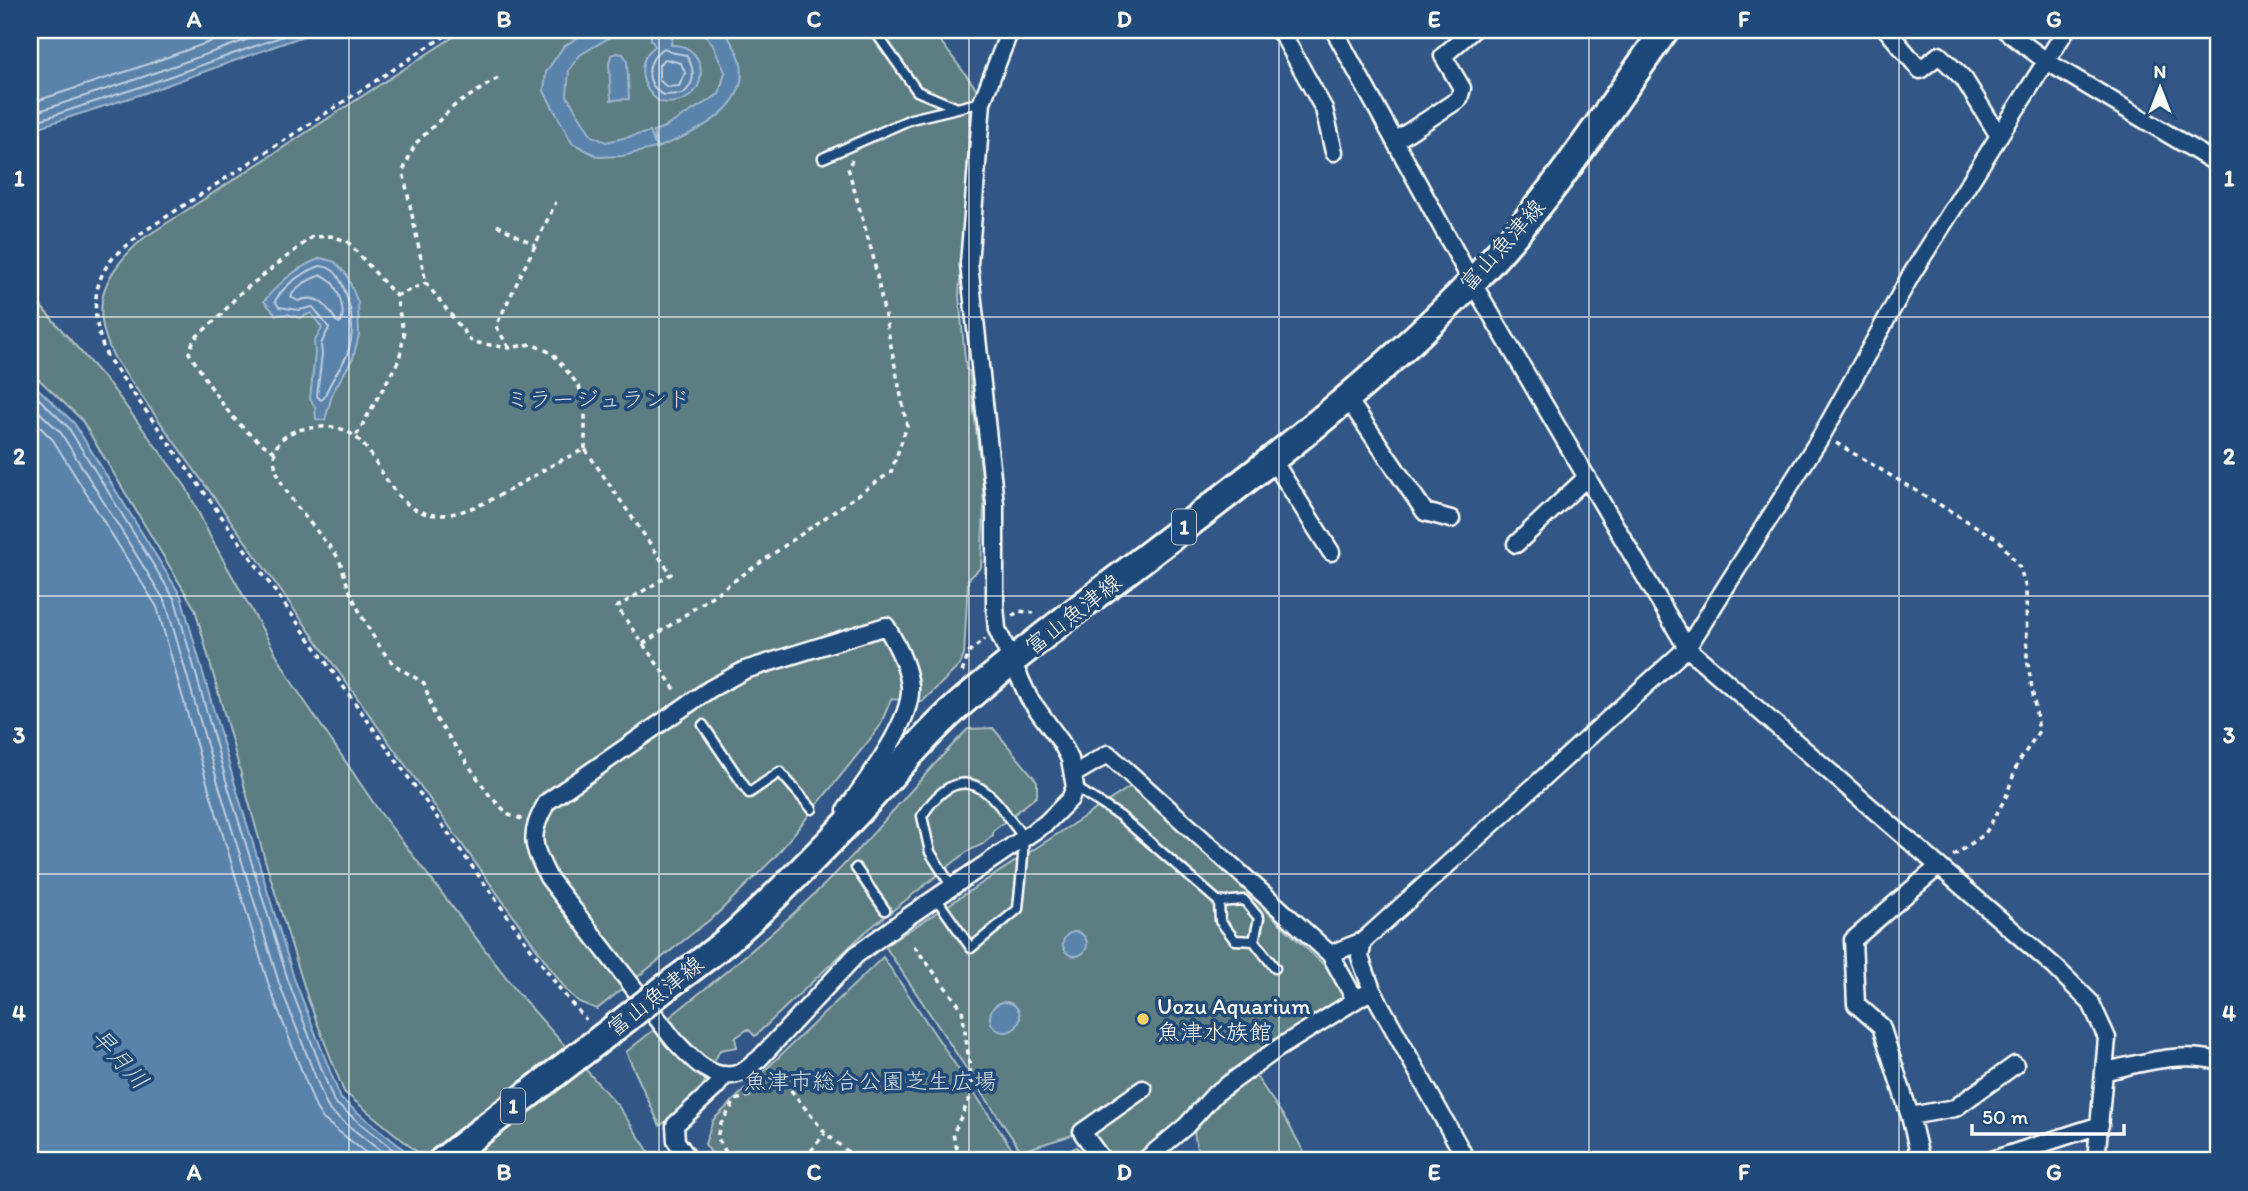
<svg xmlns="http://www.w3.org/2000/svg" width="2248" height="1191" viewBox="0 0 2248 1191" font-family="Itim,'Klee One',sans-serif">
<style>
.green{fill:#5b7d81;stroke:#adbec0;stroke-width:2}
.water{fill:#5a83ac;stroke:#9cb5cd;stroke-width:2}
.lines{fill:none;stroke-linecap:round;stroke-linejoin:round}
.shore{stroke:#bdcdde;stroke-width:2}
.service-casing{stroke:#fff;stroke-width:13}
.minor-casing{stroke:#fff;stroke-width:21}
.primary-casing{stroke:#fff;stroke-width:32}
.path{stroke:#fff;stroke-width:3.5;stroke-dasharray:5 5;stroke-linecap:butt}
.service{stroke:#1f4a7a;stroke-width:8}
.minor{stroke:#1f4a7a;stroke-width:16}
.primary{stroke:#1f4a7a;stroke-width:26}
.primary-bridge-casing{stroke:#fff;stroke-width:32;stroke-linecap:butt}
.primary-bridge{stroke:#1f4a7a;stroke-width:26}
.grid{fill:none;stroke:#fff;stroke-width:2;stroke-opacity:0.55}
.poi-dot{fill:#ffd166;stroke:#1f4a7a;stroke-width:2.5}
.labels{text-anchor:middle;stroke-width:7;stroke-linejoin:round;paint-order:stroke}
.shield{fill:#1f4a7a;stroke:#bcc9d7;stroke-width:2}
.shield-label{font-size:21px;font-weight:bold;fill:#fff}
.street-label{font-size:23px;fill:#fff;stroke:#1f4a7a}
.park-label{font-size:23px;fill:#d6dee0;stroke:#1f4a7a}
.poi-label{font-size:23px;fill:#fff;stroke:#1f4a7a;text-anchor:start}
.water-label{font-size:24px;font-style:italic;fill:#d6e0ea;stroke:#1f4a7a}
.neatline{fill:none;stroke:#fff;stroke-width:2.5}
.grid-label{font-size:23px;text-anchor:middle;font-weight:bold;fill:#fff}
</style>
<rect width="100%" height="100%" fill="#325787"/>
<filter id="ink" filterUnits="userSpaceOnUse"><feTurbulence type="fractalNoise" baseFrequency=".0143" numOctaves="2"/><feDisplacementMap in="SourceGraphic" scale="14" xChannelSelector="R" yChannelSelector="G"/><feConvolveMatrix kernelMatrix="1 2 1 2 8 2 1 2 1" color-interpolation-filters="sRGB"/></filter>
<g filter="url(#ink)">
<path class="green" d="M464,30H932L978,91L969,141L959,296L966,369L969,371L982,477L984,507L981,567L968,580L964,655L960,665L922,702L891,699L880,726L867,743L775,857L717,914L597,1009L579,1002L567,991L115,359C88,307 102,274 144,238Z
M30,294L110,385L186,487L211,538L293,684L379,811L518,993L619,1107L655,1161H428L344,1092L308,999L265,860L195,609L81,419L30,371Z
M993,728L1037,781V796L993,831V835L983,844L968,851L864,933L755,1036L748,1029L735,1038L737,1047L720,1050L699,1093L660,1126L626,1052C694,998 763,944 826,883C876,834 919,778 968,729Z
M1133,785L1359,998L1251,1064L1143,1161H1116L1082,1132L1021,1151L885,946Z
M883,957L1020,1161H717L705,1144L713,1120Z
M1253,1072L1286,1120L1309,1161H1199L1194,1132L1218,1099Z
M1077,1147L1087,1161H1046Z"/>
<path class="water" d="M30,30H320L142,94L30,130Z
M589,30H622L580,55L569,70L567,96L592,136L606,142L650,132L656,148L622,156L599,157L572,143L544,91L546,72L563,47Z
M651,30H674L671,45C712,42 713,110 660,102C641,89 634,62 655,46L651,40Z
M701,30H724C729,39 737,49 740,59C753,109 694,133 657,148L653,131L665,127L719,94L725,72L712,43Z
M617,53L623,54L627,60L629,99L611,100L609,64L611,55Z
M321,258L335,262L347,275L358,303L359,335L353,358L333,392L325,420L316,419L315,407L310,399L315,353L314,342L322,328L311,313L300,318L287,314L276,315L264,301C281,281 296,268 321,258Z
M30,381L74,423L181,596L233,778L294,978L341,1099L418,1161H30Z
M1063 944a12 12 0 1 1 24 0a12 12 0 1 1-24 0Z
M990 1017a15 15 0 1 1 30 0a15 15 0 1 1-30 0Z"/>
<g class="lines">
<path class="shore" d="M664,48L670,52L686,55C695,69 696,83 683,94L663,95C643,82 646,60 664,48Z
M665,59L681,63L685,73L679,86L667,87L659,80V65Z
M30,103L134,69L243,30
M30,114L137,79L274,30
M30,123L140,87L300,30
M320,266C333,267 338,274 343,286C352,308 356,331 347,355C340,370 329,382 324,398L321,400L317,396L322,354L321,344L329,328L313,307L299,310L279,307L275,301C285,284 302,273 320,266Z
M321,275C337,279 346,309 341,323L337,322C327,306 318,293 298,301L291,297C295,286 310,279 321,275Z
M30,390L68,427L175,600L226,780L288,980L334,1102L407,1161
M30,403L61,433L166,603L218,783L279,983L326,1104L330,1111L393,1161
M30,417L53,440L157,607L208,786L269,986L316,1108L323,1119L376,1161"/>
<defs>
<path id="service" d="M874,30L917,91L957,108L982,102
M823,158L911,119L957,108
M703,725L749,793L780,772L812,809
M1075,787L1120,816L1219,902L1220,921L1235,940L1254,941L1259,918L1244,900L1219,902
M856,868L885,910
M936,898L971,948L1018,909C1019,896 1025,849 1023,839C1021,832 1012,823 1008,817C979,774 951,771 922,816L930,852L952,887
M1254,941L1275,968"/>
<path id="minor" d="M1277,30L1283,35L1324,109L1334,152
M1334,30L1472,282L1687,648L2055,967L2091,1003L2107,1038L2096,1161
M1887,30L1920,70L1939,55L1964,79L1999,136
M2005,30L2046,61L2218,164
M1395,141L1459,99L1462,88L1443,56L1473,30
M1347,398L1425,512L1451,519
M1272,459L1331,552
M1516,544L1587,477
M1074,774L1108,754L1330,954L1351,992L1359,998L1277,1049L1215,1094L1186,1126L1144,1161
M846,810C866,781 913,721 910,686C907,664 897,645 886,626L745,670L710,689L547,802C528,836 532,844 548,877L674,1040C690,1057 713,1084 740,1073C747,1070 753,1063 759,1059L856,955L909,916L1046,823L1070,799L1075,787L1070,759L1061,742L1029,698L997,629L995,606V504L969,264L982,102L1010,30
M1330,954L1363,941
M1372,990L1467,1161
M1359,998L1372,990L1360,957L1363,941L1687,648L1822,435L1911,275L2066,30
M2106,1071C2143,1063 2180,1051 2218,1061
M1910,1116L1881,1026L1856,1004L1853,940L1939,866
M690,1161L676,1141L675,1125L716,1087L725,1075
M1103,1161L1082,1132L1143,1089
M1921,1161L1910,1116L1955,1108L2015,1065
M1989,1161L2100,1125"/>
<path id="primary" d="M665,988C689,970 714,953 737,932C778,895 817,855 856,814C893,775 926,733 967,698C1134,557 1322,438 1474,280C1547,204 1604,116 1665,30
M442,1161L626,1019"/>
</defs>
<use href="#service" class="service-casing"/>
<use href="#minor" class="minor-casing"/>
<use href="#primary" class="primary-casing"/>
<path class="path" d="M454,30L143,232C133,241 122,249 113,258C88,286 93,327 108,358L562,992L586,1020
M498,78L454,106L415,144L403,171L426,283L472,342L509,348L531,344L552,353L579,386L585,411V449
M497,225L535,245
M396,296L426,283
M509,348L496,326L556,202
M1836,443L1999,540L2020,568L2026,588L2027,658L2039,731L2017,765L2006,797L1985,834L1953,856
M275,452C230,425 217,395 189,353L194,339L221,315L238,295L312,237L331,236L347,241L396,296L404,335L399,360L356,436
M1012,616L1019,611L1034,613
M643,644L891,472L907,426L873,256L848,168L852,160
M962,672L970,651L985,639
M522,819L509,815L490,796L435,717L424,683C415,677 402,671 393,663C378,649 355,605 348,586C344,576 342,564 337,556C332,548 325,542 320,535C301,511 244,452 295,431C303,428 312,428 321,427C382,421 376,511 436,515C469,517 518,485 547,468C559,461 572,455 585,449L671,574L617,607L677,692
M914,946L962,1009L973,1091L953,1134L960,1161
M731,1161L717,1137L721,1123L736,1100L786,1084L825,1133L859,1161
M810,1161L811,1151L825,1133"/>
<use href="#service" class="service"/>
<use href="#minor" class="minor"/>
<use href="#primary" class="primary"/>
<defs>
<path id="primary-bridge" d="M626,1019L665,988"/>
</defs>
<use href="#primary-bridge" class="primary-bridge-casing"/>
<use href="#primary-bridge" class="primary-bridge"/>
</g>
</g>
<path class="grid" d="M349,30V1161M659,30V1161M969,30V1161M1279,30V1161M1589,30V1161M1899,30V1161M30,317H2218M30,596H2218M30,874H2218"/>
<circle class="poi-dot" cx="1143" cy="1019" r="7"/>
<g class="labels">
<g class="shield">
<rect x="1172" y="509.5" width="24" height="35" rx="5"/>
<rect x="501" y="1088.5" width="24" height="35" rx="5"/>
</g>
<g class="shield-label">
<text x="1184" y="534">1</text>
<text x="513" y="1113">1</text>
</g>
<g class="street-label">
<text transform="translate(1502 245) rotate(-48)" y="8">富山魚津線</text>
<text transform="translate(1073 614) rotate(-38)" y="8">富山魚津線</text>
<text transform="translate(655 996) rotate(-38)" y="8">富山魚津線</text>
</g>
<g class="park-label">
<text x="598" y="407">ミラージュランド</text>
<text x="870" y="1089">魚津市総合公園芝生広場</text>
</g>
<g class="poi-label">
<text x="1157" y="1014">Uozu Aquarium<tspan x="1157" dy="26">魚津水族館</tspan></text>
</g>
<g class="water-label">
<text transform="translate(120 1059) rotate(48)" y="8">早月川</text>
</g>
</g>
<rect width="2248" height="1191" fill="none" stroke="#1f4a7a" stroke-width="77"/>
<g transform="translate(2160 88)" stroke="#1f4a7a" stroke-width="5" paint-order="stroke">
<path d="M0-5L12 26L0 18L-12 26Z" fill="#ffffff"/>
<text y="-10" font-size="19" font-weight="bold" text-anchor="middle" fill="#ffffff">N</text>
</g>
<path d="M1972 1124v10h152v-10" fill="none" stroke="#ffffff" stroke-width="3.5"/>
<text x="1982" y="1124" font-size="21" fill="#ffffff" stroke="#1f4a7a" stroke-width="5" paint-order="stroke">50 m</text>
<rect x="38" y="38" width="2172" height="1114" class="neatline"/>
<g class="grid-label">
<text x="194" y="27">A</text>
<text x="504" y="27">B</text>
<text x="814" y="27">C</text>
<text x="1124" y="27">D</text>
<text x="1434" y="27">E</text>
<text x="1744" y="27">F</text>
<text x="2054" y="27">G</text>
<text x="19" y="186">1</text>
<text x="2229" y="186">1</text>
<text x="19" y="464">2</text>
<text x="2229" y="464">2</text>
<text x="19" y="743">3</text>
<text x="2229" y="743">3</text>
<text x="19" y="1021">4</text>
<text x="2229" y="1021">4</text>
<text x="194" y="1180">A</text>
<text x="504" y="1180">B</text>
<text x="814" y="1180">C</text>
<text x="1124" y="1180">D</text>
<text x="1434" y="1180">E</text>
<text x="1744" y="1180">F</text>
<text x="2054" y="1180">G</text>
</g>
</svg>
